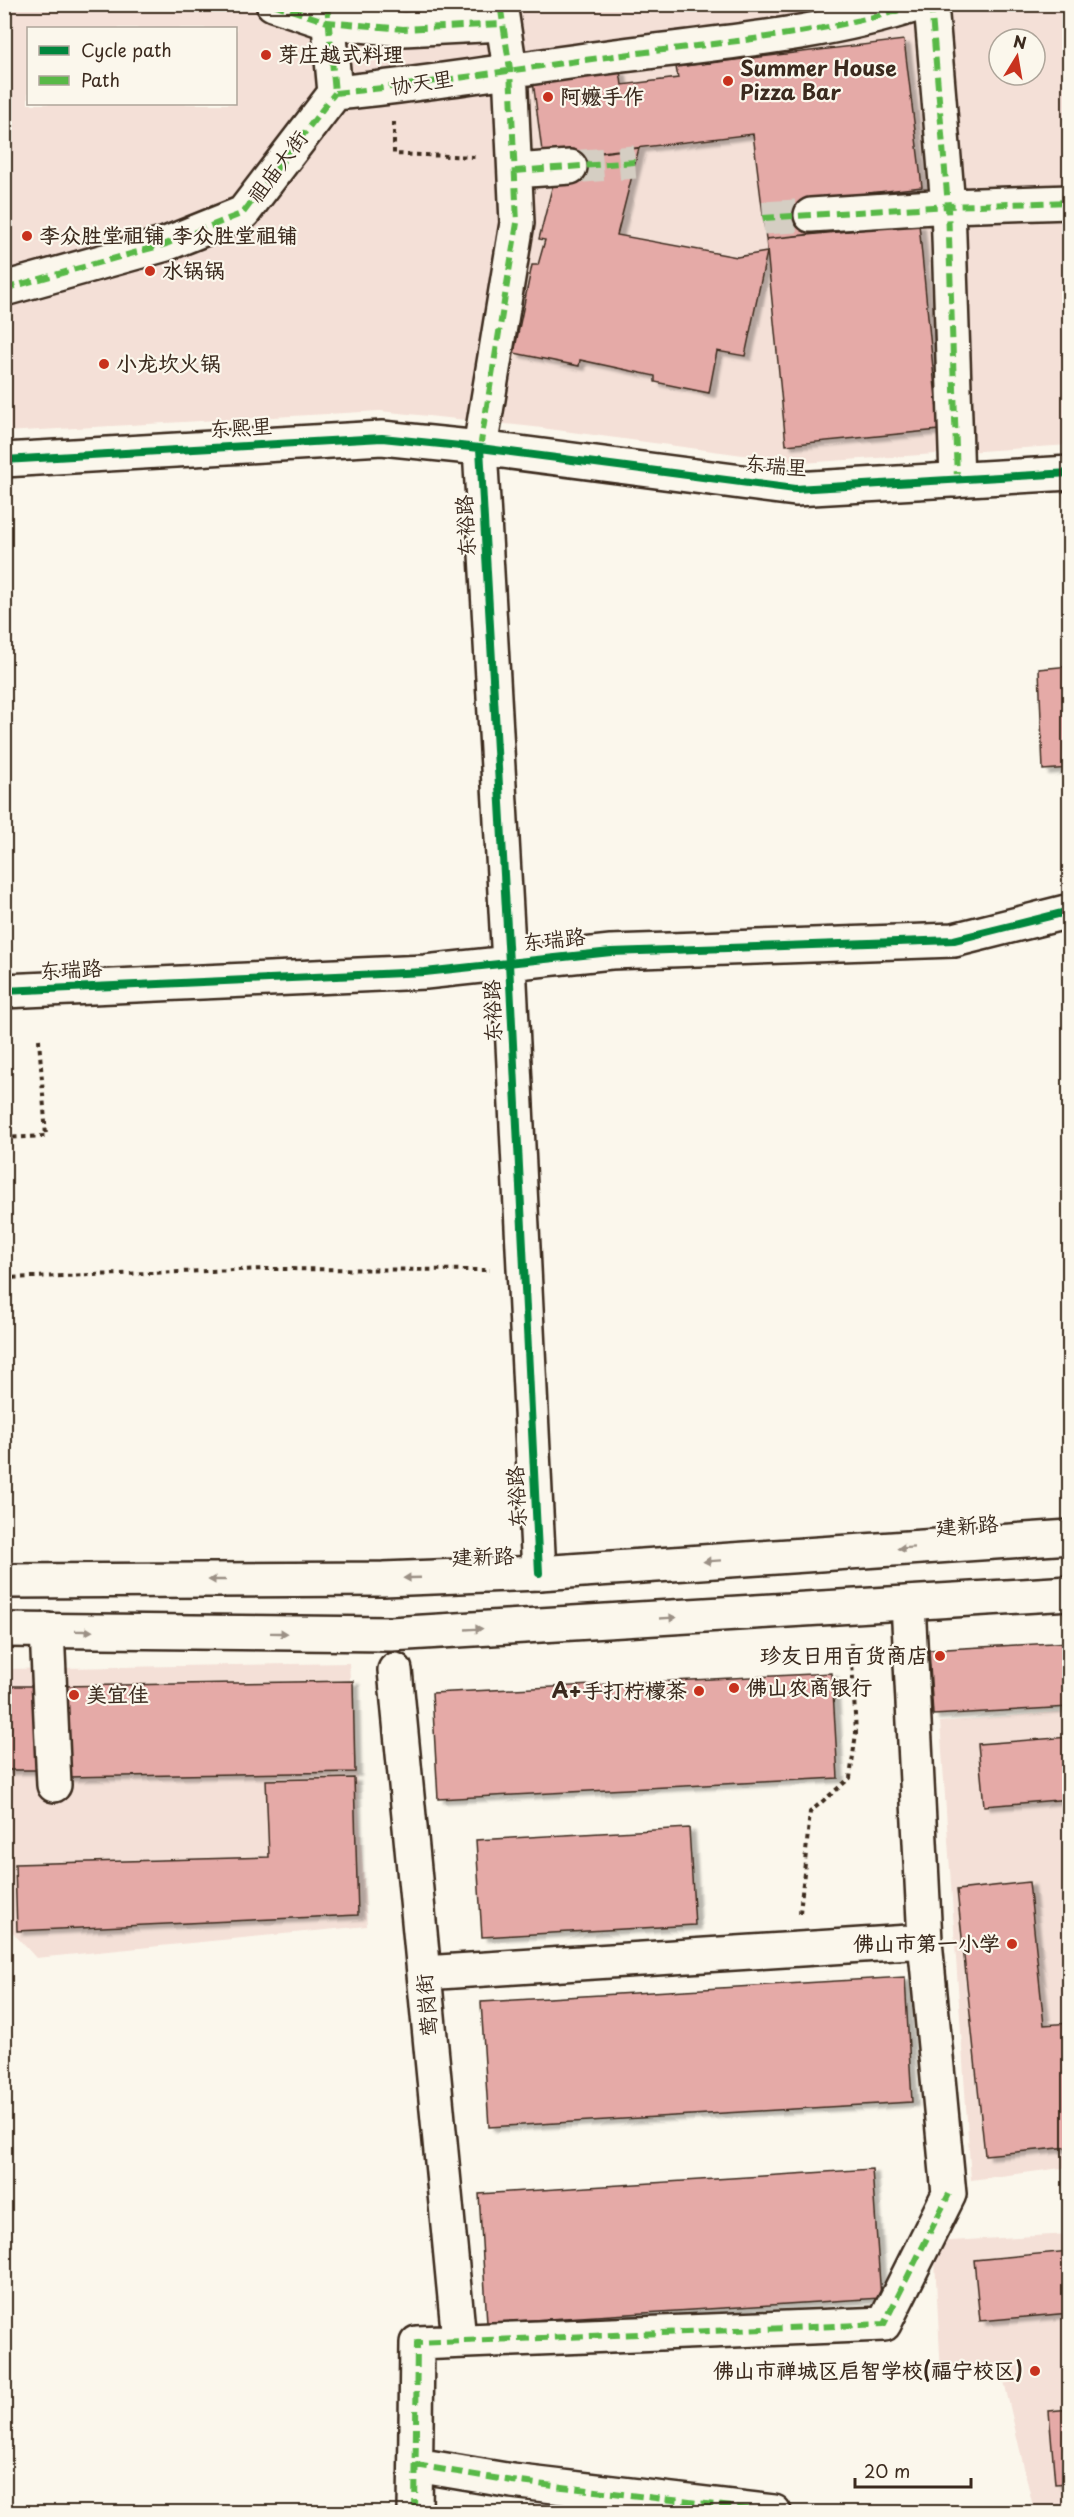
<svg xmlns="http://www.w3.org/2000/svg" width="1074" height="2517" viewBox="0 0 1074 2517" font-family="'Playpen Sans','LXGW WenKai TC',sans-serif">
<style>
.built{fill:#f4e0d7;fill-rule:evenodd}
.building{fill:#e5aaa7;stroke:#3b2a1e;stroke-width:1.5;filter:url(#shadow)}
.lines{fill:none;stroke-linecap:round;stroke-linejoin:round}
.minor-tunnel{stroke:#d5cec3;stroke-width:33;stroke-dasharray:33 16;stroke-linecap:butt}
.minor-casing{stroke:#3b2a1e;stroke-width:38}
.major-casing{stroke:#3b2a1e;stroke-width:38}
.path{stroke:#3b2a1e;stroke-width:4;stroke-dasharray:4.5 4.5;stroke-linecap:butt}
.minor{stroke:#fbf7ec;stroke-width:33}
.major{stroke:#fbf7ec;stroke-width:33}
.quiet{stroke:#58b947;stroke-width:6;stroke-dasharray:12 6;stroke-linecap:butt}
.cycleway-casing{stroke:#fbf7ec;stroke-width:11}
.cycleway{stroke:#00873e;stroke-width:8}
.oneway{fill:#9b9085}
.poi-dot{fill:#c8321e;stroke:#fbf7ec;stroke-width:2}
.labels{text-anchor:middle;stroke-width:4.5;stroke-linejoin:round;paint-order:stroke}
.poi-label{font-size:21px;font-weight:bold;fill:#3b2a1e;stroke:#fbf7ec;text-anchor:start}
.street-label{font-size:21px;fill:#3b2a1e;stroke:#fbf7ec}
</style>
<defs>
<filter id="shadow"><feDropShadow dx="6" dy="4" stdDeviation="1.5" flood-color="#0004"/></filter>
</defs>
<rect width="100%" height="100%" fill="#fbf7ec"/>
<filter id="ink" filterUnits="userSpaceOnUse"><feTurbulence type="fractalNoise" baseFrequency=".0167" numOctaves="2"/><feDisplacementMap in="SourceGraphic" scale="12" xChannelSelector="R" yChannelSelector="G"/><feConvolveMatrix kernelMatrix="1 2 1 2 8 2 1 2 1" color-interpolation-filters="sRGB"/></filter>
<g filter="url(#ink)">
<path class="built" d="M5,5H1069V445L802,463L534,427L380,411L5,432ZM28,28H236V104H28ZM999,39H1035V75H999Z
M349,1663L367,1926L36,1958L5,1924V1669Z
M1069,1711V2167L971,2180L940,1722Z
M1069,2234V2507L1034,2511L1001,2368L941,2374L934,2242Z"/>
<path class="building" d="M904,40L922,187L809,200L813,234L766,239L753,134L543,159L533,81L620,71L622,85L678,78L676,67Z
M639,148L617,235L737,257L767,252L745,356L717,351L709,393L655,382V376L580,360L579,366L514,353L532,265H538L545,240L539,239L553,184L569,157Z
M919,224L939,430L786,445L766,239Z
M1070,666V768L1043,770L1039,669Z
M1070,1642V1707L933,1715L929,1650Z
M832,1673L838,1778L438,1799L432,1693Z
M353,1681L355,1772L66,1777L64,1686Z
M4,1686H41V1770H4Z
M1070,1737V1799L984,1806L978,1744Z
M354,1778L358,1915L17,1931L15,1864L269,1857L266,1780Z
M689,1828L695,1925L482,1937L476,1840Z
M1029,1882L1044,2025L1070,2023V2147L985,2155L957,1890Z
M905,1977L912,2102L489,2127L481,2002Z
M872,2169L881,2298L487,2323L479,2194Z
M1070,2251V2313L980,2321L974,2260Z
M1070,2409V2483L1055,2484L1049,2411Z"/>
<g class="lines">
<path class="minor-tunnel" d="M570,167L635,162
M763,218L811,215"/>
<defs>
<path id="minor" d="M273,4L327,22L403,29L503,24
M327,4L335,93
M500,4L510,69L517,223L480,448L509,963L539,1573
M931,4L948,206L957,480
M335,93C431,84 527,67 623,55C722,42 824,35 919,4
M515,171L570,167
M811,215L948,206L1070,202
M4,289L166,244L243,213L335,93
M4,460L382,438L480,448L795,489L1070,473
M4,991L425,972L611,952L954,940L1070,911
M47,1630L54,1785
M395,1670L459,2340
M424,1973L925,1941
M416,2465L512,2481L774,2512
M415,2512L417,2343L884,2324L949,2194L925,1941L908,1603"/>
<path id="major" d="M4,1581L383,1579L539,1573L1070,1537
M4,1630L391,1634L1070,1593"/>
</defs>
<use href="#minor" class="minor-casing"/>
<use href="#major" class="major-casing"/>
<path class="path" d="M394,122V154L477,157
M4,1138L46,1136L39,1039
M4,1278L266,1269L490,1270
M800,1913L810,1812L850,1778L856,1733L851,1643"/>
<use href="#minor" class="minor"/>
<use href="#major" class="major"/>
<path class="quiet" d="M273,4L327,22L403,29L503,24
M327,4L335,93
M931,4L948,206L957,480
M335,93C431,84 527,67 623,55C722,42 824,35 919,4
M515,171L635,162
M763,218L948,206L1070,202
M4,289L166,244L243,213L335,93
M480,448L517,223L510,69L500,4
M416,2465L512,2481L774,2512
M415,2512L417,2343L884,2324L949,2194"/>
<defs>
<path id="cycleway" d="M480,448L509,963L539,1573
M4,460L382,438L480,448L795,489L1070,473
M4,991L425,972L611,952L954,940L1070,911"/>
</defs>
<use href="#cycleway" class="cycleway-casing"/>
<use href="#cycleway" class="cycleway"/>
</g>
<defs><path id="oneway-solid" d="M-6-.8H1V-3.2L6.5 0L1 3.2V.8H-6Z" transform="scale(1.5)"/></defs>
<g class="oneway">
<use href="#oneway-solid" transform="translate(906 1548) rotate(176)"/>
<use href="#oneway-solid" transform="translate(712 1561) rotate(176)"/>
<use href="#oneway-solid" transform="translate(412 1578) rotate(178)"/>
<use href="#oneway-solid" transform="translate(217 1580) rotate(180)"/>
<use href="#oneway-solid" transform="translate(668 1618) rotate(-3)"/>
<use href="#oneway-solid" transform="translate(474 1629) rotate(-3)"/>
<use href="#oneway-solid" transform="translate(84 1631) rotate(1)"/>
<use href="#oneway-solid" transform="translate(279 1633) rotate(1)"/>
</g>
</g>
<g class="poi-dot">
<circle cx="266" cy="55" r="6"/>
<circle cx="728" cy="81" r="6"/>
<circle cx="548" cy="97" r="6"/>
<circle cx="27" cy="236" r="6"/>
<circle cx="150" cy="271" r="6"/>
<circle cx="104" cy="364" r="6"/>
<circle cx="940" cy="1656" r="6"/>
<circle cx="734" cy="1688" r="6"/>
<circle cx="699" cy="1691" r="6"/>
<circle cx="74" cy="1695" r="6"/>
<circle cx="1012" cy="1944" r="6"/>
<circle cx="1035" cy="2371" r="6"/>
</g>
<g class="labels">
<g class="poi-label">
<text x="278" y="62">芽庄越式料理</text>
<text x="740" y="76">Summer House<tspan x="740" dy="24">Pizza Bar</tspan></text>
<text x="560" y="104">阿嬷手作</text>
<text x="39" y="243">李众胜堂祖铺 李众胜堂祖铺</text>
<text x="162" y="278">水锅锅</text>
<text x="116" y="371">小龙坎火锅</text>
<text x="928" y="1663" text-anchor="end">珍友日用百货商店</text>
<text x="746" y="1695">佛山农商银行</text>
<text x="687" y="1698" text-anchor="end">A+手打柠檬茶</text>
<text x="86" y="1702">美宜佳</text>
<text x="1000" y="1951" text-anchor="end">佛山市第一小学</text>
<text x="1023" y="2378" text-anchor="end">佛山市禅城区启智学校(福宁校区)</text>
</g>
<g class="street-label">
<text transform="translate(422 83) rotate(-8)" y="7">协天里</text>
<text transform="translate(278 167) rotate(-53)" y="7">祖庙大街</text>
<text transform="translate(241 428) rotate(-3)" y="7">东熙里</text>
<text transform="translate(776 466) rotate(5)" y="7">东瑞里</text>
<text transform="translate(466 526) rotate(-93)" y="7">东裕路</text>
<text transform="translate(554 940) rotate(-6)" y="7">东瑞路</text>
<text transform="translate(71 970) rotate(-3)" y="7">东瑞路</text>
<text transform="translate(493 1011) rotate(-92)" y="7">东裕路</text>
<text transform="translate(517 1497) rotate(-93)" y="7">东裕路</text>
<text transform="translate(967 1526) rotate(-4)" y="7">建新路</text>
<text transform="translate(483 1557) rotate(-2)" y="7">建新路</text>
<text transform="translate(427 2005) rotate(-95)" y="7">莺岗街</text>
</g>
</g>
<rect width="1074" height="2517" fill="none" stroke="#fbf7ec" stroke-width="24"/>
<rect x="12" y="12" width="1050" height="2493" fill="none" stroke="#3b2a1e" stroke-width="2" filter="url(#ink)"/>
<rect x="27" y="27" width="210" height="78" fill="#fbf7ec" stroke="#aea59a" stroke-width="1.5"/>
<rect x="39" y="46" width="30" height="9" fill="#00873e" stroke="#aea59a" stroke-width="1.5"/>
<text x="81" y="57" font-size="18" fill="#3b2a1e">Cycle path</text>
<rect x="39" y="76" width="30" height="9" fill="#58b947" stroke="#aea59a" stroke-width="1.5"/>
<text x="81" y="87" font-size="18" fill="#3b2a1e">Path</text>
<g transform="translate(1017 57) rotate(11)"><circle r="28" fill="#fbf7ec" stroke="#aea59a" stroke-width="1.5"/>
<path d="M0-4.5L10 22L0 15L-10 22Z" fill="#c8321e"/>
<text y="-9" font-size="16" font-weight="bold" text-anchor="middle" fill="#3b2a1e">N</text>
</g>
<path d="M855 2478v9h116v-9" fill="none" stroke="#3b2a1e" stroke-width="3"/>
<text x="864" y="2478" font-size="18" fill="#3b2a1e" stroke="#fbf7ec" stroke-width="4.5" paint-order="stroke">20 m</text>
</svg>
